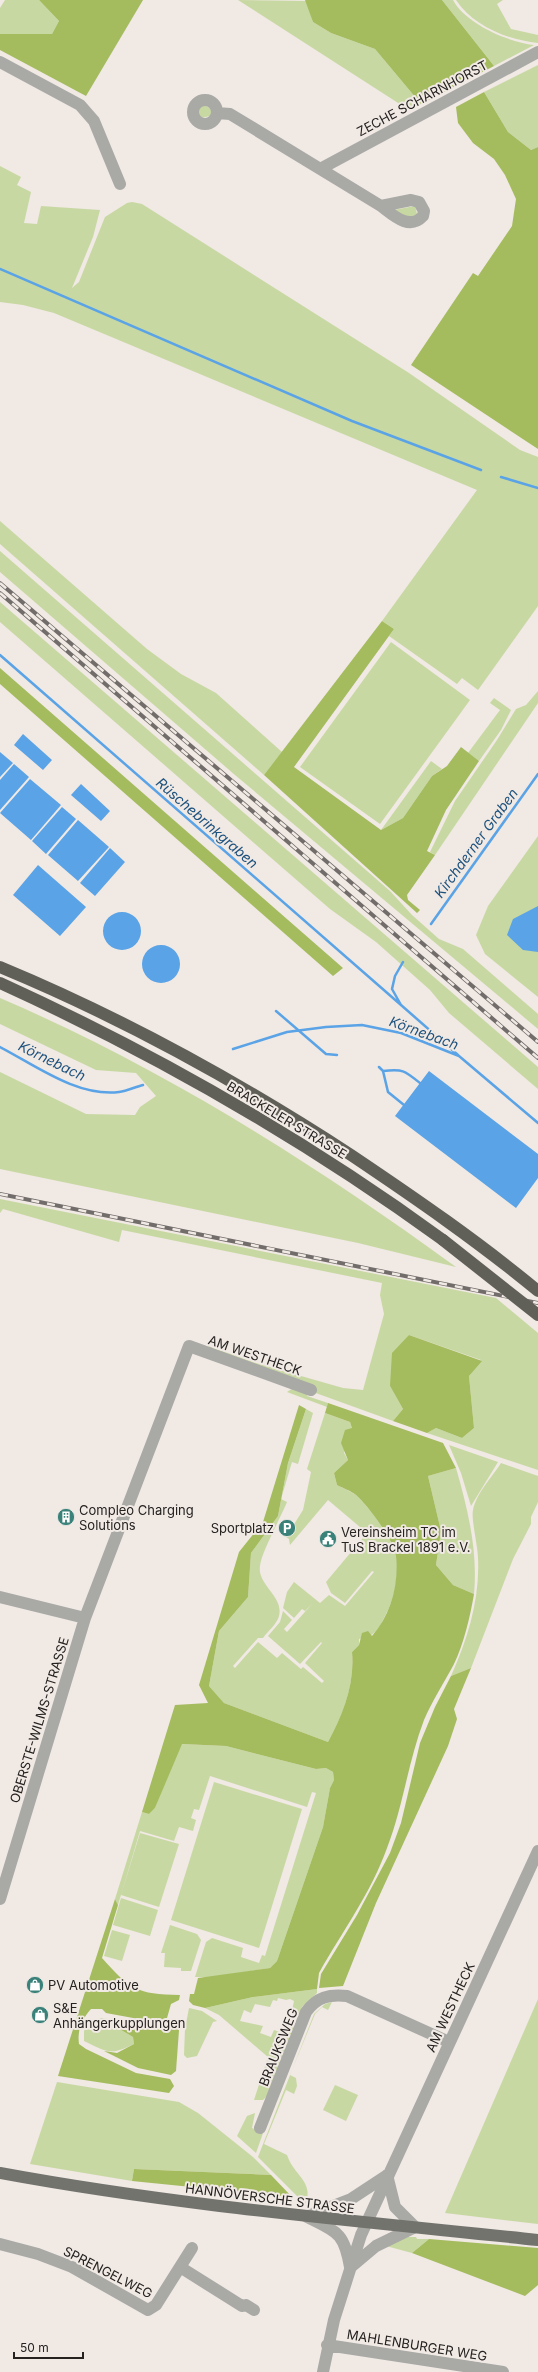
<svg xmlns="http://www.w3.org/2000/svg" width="538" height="2372" viewBox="0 0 538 2372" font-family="Inter,sans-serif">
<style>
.green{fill:#c8d8a2}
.forest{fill:#a4bb5e}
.water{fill:#5aa3e6}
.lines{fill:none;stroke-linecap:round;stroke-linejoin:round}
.stream{stroke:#5aa3e6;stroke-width:2.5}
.minor{stroke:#a9a9a6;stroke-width:12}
.major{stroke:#73736d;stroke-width:12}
.highway{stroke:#606059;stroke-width:12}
.rail-casing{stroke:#726d6a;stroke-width:4}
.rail{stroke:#f0e9e4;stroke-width:2.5;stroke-dasharray:8;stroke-linecap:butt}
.highway-bridge{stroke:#606059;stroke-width:12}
.labels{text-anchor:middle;stroke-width:4;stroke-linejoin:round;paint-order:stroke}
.street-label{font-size:13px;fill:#252220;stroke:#f0e9e4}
.poi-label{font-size:13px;fill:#252220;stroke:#f0e9e4;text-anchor:start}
.water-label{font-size:14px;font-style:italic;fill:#1e527e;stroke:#f0e9e4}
</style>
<rect width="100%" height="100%" fill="#f0e9e4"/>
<path class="green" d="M5,0H39L59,21L52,34H0V8Z
M238,0L307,1L313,22L331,33L375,49L421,104L409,110Z
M442,0H453C466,24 508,42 534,45L494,66Z
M456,0H503L497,4L511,29L538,35V43C508,40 473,26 456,0Z
M538,65V147L531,150L508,132L484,92Z
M204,105L214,110L211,116L200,118L196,112L198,107Z
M0,166L21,177L17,185L31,192L24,223L37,224L41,206L100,210L93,237L72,288L79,282L105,217L127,203L132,202L142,204L409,373L520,450L538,457V606L478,690L462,678L457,684L389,636L394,629L382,621L477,490L54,313L23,305L0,302Z
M415,206L417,214L409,218L393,210Z
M0,521L147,649L181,674L216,693L282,752L264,775L0,544Z
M0,551L390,891L412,915L439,939L463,949L538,1014V1029L235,775L0,572Z
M0,602L538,1067V1089L449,1013L430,990L376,942L330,909L0,622Z
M391,642L470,700L380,824L300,767Z
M538,691V703L435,855L430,852L455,801L497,740L516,709L526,705Z
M494,698L511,710L501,730L479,761L468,753L500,710L490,703Z
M431,761L442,769L432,776L403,818L381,830Z
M538,836V997L485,954L476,935L488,906Z
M0,998C163,1068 313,1163 456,1267L358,1243L0,1169V1072L86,1114L135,1115L140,1107L156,1096L136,1073L96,1070L0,1024Z
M0,1199L496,1298L538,1333V1470L427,1433L436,1428L462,1438L474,1428L469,1376L481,1360L409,1335L390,1386L403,1409L393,1421L313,1392L207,1348L208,1346L259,1364L343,1388L363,1390L384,1314L380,1295L382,1283L122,1230L119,1242L3,1209L0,1213Z
M293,1388L308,1392L307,1396L328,1403L327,1407L287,1392Z
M306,1409L313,1413L298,1464L292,1462L281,1499L287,1502C281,1517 261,1553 260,1566C257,1585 284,1596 279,1616C277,1624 268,1631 263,1638H258L233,1666L235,1668L258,1642L277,1658L282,1653L301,1669L303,1667L322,1683L324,1681L305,1663L322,1643L321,1642L300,1664L268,1636L280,1622L283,1611L292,1620L284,1629L287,1632L312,1604L305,1611L302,1609L294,1618L283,1608L287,1592L294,1582L320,1603L329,1595L345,1606L374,1572L372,1571L345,1603L331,1593L326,1582L367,1533L328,1500L290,1545L289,1539L286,1537L303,1510L311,1472L307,1469L325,1413L350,1422L352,1428L344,1453L348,1460L334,1473L337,1485C343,1488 350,1491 356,1495C367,1504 394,1541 396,1555C399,1573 395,1598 386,1614C378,1630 377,1635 359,1639V1645L352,1652C355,1685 343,1714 328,1742L224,1703L209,1686L219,1631L248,1597L251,1553L278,1516L288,1463Z
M449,1445L498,1462L471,1506L461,1473Z
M501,1463L538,1476V1502L531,1517V1524L513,1559L471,1668L451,1676C468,1638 480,1599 478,1558C478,1547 471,1519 473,1510C476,1494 492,1477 501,1463Z
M456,1468C468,1510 478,1551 474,1594L453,1585L436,1565L441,1531L428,1476Z
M181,1744L226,1746L316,1769L326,1768L333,1772L334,1780L330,1788L323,1827L277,1961L270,1968L212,1977H195L206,1942L212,1938L243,1948L241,1957L259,1963L262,1955L265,1956L316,1793L312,1792L307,1807L210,1776L199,1810L194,1809L191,1818L196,1820L193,1831L179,1827L174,1841L140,1831L118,1905L115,1899L142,1812L149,1814L155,1808Z
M214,1782L302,1809L259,1948L171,1920Z
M140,1833L179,1844L159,1907L121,1895Z
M121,1898L158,1910L150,1936L113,1925Z
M170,1925L197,1934L201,1940L191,1971H181V1968L164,1967L165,1953H161Z
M112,1930L130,1935L122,1961L104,1956Z
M317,1989V1993L302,2007L298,2017L291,2015L294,2001L290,1999L286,2000L278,1998L277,2001L273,2000L270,2007L255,2004L251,2013L244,2010L240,2021L263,2026L260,2033L271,2037L274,2030L282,2033L286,2022L295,2025L267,2096L263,2100H254L268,2057L219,2015L205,2008L253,1997Z
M538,1999V2224L445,2213Z
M332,2002L328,2010L322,2007L315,2014L290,2075L296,2078L297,2086L294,2094L286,2090L264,2144L287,2155C294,2176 315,2182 305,2204L258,2157L314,2014L325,2004Z
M189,2008L202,2011L217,2021L213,2022L197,2056L187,2058L184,2055L185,2029Z
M101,2018L133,2037L134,2044C110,2056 107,2052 84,2041V2031L91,2020Z
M57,2082L179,2102L198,2113L253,2157L271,2175L134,2169L132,2181L30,2164Z
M335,2085L358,2095L346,2121L323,2110Z
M255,2113L252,2128L263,2133L256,2153L237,2136L247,2116Z
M407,2237H416L417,2239H429L412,2253L386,2246Z"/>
<path class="forest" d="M39,0H143L86,96L0,50V34H52L59,21Z
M305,0H442L494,66L421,104L375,49L331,33L313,22Z
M484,92L508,132L531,150L538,147V449L411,365L473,273L478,276L512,226L516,199L505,175L494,159L473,143L458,123L456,107Z
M382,621L394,629L294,767L381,830L403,818L432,776L447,766L461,747L479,761L446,810L427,851L435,855L407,895L408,900L420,910L417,913L264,775Z
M0,668L343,968L333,976L0,684Z
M409,1335L482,1361L469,1376L474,1428L462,1438L436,1428L427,1433L393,1421L403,1409L390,1386L392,1353Z
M328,1403L443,1443L456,1468L428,1476L441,1531L436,1565L453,1585L474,1594C470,1617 464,1643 454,1664C444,1683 432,1701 424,1720C408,1762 403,1807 387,1848C371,1893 342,1932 319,1973L317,1989L253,1997L205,2008L193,2005L189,2001L190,1994H194L198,1978L270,1968L277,1961L323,1827L330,1788L334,1780L333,1772L326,1768L316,1769L226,1746L182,1744L155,1808L149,1814L142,1812L175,1705L208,1703L199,1685L239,1552L263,1522L299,1405L306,1409L288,1463L278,1516L251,1553L248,1597L219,1631L209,1686L224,1703L328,1742C343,1714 355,1684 352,1652L359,1645L362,1633L368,1631L372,1636C391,1615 399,1584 396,1556C395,1542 367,1504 356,1495C351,1491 343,1488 337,1485L334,1473L348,1460L341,1443L345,1430L352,1428L350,1422L325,1413Z
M471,1668L454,1709L457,1719L448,1746L376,1903L343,1986L319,1988L321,1974L357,1915L390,1853L401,1823L420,1743L435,1707L451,1676Z
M115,1899L118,1905L102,1958C131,1990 136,1994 180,1995L179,2000L171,2004L167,2018L155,2022L106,2013L102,2009H91C82,2019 77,2030 79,2044L86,2049L136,2073L170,2079L174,2086L169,2093L58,2076Z
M101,2018L166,2028L175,2025L179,2030L176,2071L171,2075L138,2068L104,2051L117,2053L134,2044L133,2037Z
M134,2169L271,2175L292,2197L132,2181Z
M429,2239L538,2248V2285L525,2296L412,2253Z"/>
<path class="water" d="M23,734L52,760L43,770L14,745Z
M0,752L13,763L0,777Z
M14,764L29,777L0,810V780Z
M30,779L61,805L31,840L0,813Z
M81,784L110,811L101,821L71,795Z
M62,807L76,819L46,854L32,841Z
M78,820L109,847L78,881L48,855Z
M110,848L125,862L95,896L80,883Z
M38,865L86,907L60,936L13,895Z
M538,906V952L523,950L507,935L513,919Z
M103 931a19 19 0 1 1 38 0a19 19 0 1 1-38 0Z
M142 964a19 19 0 1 1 38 0a19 19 0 1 1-38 0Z
M429,1071L538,1154V1178L516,1208L395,1116Z"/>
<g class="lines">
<path class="stream" d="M0,269L352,421L481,470
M501,477L538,488
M0,655L401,1005
M431,924L538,774
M403,962L395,976L392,989L401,1005L458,1055
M276,1011L326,1054L337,1055
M0,1047C35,1065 77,1097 119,1092C127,1091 135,1087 143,1085
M233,1049L287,1032L326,1027L362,1025L401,1033L459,1056L538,1123
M379,1067L383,1071L388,1092L404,1105
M383,1071C403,1069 404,1070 420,1083"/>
<path class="minor" d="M0,62L80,105L94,121L120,184
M193 112a12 12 0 1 1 24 0a12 12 0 1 1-24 0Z
M217,113L230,114L381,206C393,215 409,231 423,216L424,211L419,202L411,200L381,206
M320,169L538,52
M0,1597L85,1618L0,1899
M85,1618L189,1346L311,1390
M260,2128L306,2012C317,1997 329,1994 347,1996L449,2042
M307,2216L351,2199L386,2176
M307,2217C337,2232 344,2232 350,2267
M0,2244L38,2254L72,2267L148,2310L156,2305L192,2248
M180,2267L242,2306L246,2305L254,2310
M351,2267L376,2246L415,2227L395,2207L387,2175
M327,2345L503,2372
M323,2372L334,2320L361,2235L538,1851"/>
<path class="major" d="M0,2173C178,2206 358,2221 538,2240"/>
<path class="highway" d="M0,967C123,1018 239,1082 351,1155C415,1198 479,1242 538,1291
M0,983C156,1054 304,1139 443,1240"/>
<defs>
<path id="rail" d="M0,583L538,1042
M0,593L538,1058
M0,1194L538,1303"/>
</defs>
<use href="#rail" class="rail-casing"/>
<use href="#rail" class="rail"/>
<path class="highway-bridge" d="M443,1240L538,1315"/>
</g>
<defs>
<symbol id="building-disc" viewBox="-11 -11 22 22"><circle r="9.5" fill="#3a817a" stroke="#f0e9e4"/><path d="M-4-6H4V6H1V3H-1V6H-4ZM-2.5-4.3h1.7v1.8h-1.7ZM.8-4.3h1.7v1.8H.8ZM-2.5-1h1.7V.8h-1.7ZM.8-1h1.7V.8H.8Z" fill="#fff"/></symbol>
<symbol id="parking-disc" viewBox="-11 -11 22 22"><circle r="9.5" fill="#3a817a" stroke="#f0e9e4"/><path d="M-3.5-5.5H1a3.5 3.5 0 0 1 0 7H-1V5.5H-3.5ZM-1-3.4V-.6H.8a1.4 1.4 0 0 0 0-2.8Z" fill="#fff"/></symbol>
<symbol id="civic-disc" viewBox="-11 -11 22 22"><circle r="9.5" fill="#3a817a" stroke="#f0e9e4"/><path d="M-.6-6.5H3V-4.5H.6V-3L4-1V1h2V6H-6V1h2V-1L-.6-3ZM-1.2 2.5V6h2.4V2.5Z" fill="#fff"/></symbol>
<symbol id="shop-disc" viewBox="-11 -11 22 22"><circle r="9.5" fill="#3a817a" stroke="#f0e9e4"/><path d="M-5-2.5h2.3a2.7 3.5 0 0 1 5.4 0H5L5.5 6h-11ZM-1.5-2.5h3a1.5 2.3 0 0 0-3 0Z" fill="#fff"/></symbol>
</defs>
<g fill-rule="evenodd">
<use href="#building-disc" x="56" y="1507" width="20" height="20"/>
<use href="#parking-disc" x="277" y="1518" width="20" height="20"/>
<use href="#civic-disc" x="318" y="1529" width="20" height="20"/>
<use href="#shop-disc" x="25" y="1975" width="20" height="20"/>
<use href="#shop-disc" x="30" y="2005" width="20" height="20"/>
</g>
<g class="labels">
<g class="street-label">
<text transform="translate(422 98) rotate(-28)" y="5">ZECHE SCHARNHORST</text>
<text transform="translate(287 1120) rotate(31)" y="5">BRACKELER STRASSE</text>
<text transform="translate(255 1355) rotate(19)" y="5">AM WESTHECK</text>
<text transform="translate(39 1720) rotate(-73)" y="5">OBERSTE-WILMS-STRASSE</text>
<text transform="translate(450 2007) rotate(-65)" y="5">AM WESTHECK</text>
<text transform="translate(278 2047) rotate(-68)" y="5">BRAUKSWEG</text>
<text transform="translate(270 2198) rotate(7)" y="5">HANNÖVERSCHE STRASSE</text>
<text transform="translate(108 2272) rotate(27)" y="5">SPRENGELWEG</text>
<text transform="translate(417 2345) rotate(9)" y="5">MAHLENBURGER WEG</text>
</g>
<g class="poi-label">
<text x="79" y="1515">Compleo Charging<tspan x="79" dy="15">Solutions</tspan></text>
<text x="274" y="1533" text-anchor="end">Sportplatz</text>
<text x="341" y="1537">Vereinsheim TC im<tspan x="341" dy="15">TuS Brackel 1891 e.V.</tspan></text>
<text x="48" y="1990">PV Automotive</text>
<text x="53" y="2013">S&amp;E<tspan x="53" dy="15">Anhängerkupplungen</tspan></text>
</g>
<g class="water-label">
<text transform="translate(207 823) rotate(41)" y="5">Rüschebrinkgraben</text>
<text transform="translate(476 843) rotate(-54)" y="5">Kirchderner Graben</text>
<text transform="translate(424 1033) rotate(20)" y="5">Körnebach</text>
<text transform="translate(52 1061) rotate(26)" y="5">Körnebach</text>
</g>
</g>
<path d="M14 2352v6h69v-6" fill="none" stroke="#252220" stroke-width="2"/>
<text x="20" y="2352" font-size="12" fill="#252220" stroke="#f0e9e4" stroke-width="3" paint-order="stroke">50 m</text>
</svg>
